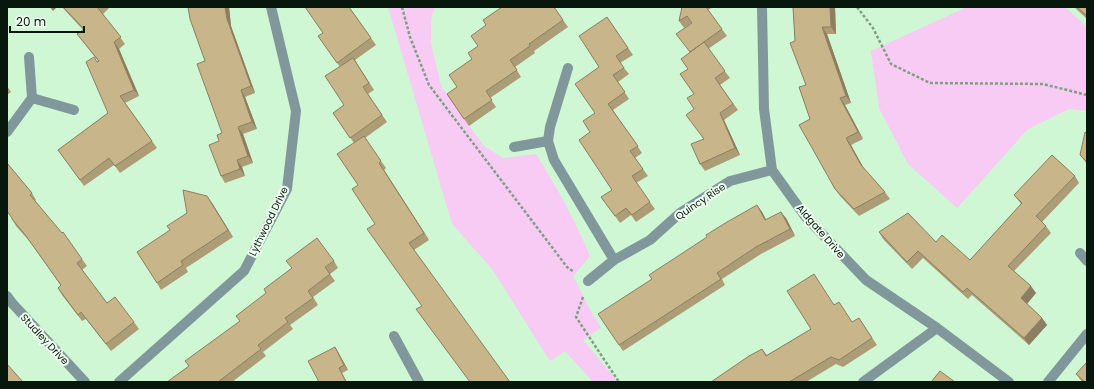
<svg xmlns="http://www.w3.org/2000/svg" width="1094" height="389" viewBox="0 0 1094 389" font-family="Poppins,sans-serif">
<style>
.green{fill:#f7cbf4}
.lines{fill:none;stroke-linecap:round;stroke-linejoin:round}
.path{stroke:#819f85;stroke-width:2.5;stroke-dasharray:3 2;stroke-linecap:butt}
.minor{stroke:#80989c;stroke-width:10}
.wall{fill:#ac9d77}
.shaded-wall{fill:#8c7f61}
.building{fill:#c8b68a;stroke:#8c7f61}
.labels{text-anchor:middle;stroke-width:4;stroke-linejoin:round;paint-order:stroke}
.street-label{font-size:10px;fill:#08170b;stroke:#edfdef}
</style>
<rect width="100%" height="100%" fill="#cff7d4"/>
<path class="green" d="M388,7H435L431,19V44L441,86L483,145L503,158L536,154C557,187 575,221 590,256L573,276L587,304L601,328L583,340L618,382H593L565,351L550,361L492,269L452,224Z
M967,7H1065L1087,27V111L1069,109L1028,129L957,208L908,164L879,108L871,51Z"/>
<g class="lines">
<path class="path" d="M402,7L410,37L429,85L567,267L574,272
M857,7L873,28L891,64L930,83L1043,84L1087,95
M583,297L576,317L619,382"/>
<path class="minor" d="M762,7L764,109L772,170L805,216L866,280L937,328L1009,382
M29,57L32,98L74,110
M568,68L550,127L548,141L554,160L614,260
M7,132L32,98
M514,147L548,141
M1080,253L1087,261
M588,281L614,260L650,240L680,213L730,181L772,170
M7,296L12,303L85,382
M394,336L419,382
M119,382L244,271L287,189L296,111L271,7
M863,382L937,328
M1048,382L1087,334"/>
</g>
<path class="wall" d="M62,7H110L103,14L125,44L119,49L139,96L125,103L157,148L120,173L114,165L84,186L58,150L108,113L97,62L98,61L77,34L83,30Z
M188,7H229L231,26L255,93L245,97L257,129L243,134L253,163L242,167L245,176L225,183L221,176L219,141L222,133L205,61Z
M349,7L376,45L355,60L374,90L368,94L387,122L365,138L386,168L384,170L429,240L414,250L422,306L375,224L358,185L354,143L333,113L344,105L340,67L318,36L323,33Z
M554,7L568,27L534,51L535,53L515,67L521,77L490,98L496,107L469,126L447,94L457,87L478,46Z
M682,7H713L708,10L727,36L708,49L730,78L720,85L738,110L724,120L740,155L705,171L700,164L703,139L694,109V94L688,69L692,23L684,28L679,21Z
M793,7H835L836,34H827L851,103L845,105L863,139L851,145L863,168L885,192L890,199L859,216L840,196L835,189L821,162L816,155L810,119L806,85L795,41Z
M1074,7H1087V19Z
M607,17L633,55L620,63L629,74L618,82L629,99L613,110L642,153L635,158L648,176L636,183L655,209L636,222L631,215L620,223L601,197L612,190L590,132L595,113L599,67Z
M7,86L11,92L7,95Z
M1087,133V164L1080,155Z
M7,163L32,193L36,200L35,201L82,259L87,266L82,270L107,303L134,322L139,329L111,351L86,319L82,321L62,295L58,288L61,286L31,243L16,226L12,219V218L7,212Z
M1075,176L1079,183L1042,222L1046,226L1051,233L1014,271L1036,293L1027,304L1042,318L1047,325L1029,345L972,295L968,299L923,258L912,269L883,239L879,232L936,242L970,260L1021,204L1014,195Z
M212,203L233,237L186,268L188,272L161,290L157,283Z
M757,205L762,212L766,220L786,218L795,236L761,254L722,279L725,285L623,351L619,345L652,279Z
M334,261L338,268L330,274L335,281L313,297L318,305L290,325L293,329L263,352L266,356L232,382H167Z
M835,304L852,322L859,318L877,345L843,367L836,364L806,382H711L762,349L767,355L811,329Z
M335,347L338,352L348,370L342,373L347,382H319Z
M1076,374L1087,382H1082Z"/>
<path class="shaded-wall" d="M50,7H57L53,11Z
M225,7H229L231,26L255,93L251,86L227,19Z
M830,7H835L836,34L831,27Z
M822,27L827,34L851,103L846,96Z
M114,42L119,49L139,96L134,90Z
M241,90L245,97L257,129L252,122Z
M840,98L845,105L863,139L858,132Z
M720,113L724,120L740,155L735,148Z
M238,127L243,134L253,163L248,156Z
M846,138L851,145L866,172L861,165Z
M237,160L242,167L245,176L240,169Z
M379,163L384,170L429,240L424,233Z
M207,196L212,203L233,237L228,230Z
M757,205L762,212L770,227L765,220Z
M781,212L786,218L795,236L790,229Z
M1031,286L1036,293L1026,305L1021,298Z
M1042,318L1047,325L1029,345L1024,338Z
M335,347L338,352L348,370L344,365Z"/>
<path class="building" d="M63,7H98H97L121,37L114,42L134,90L120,96L152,141L115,166L109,158L80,180L58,150L108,113L86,62L94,57L97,62L99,61L77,34L84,29Z
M188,7H225L227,19L251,86L241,90L252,122L238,127L248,156L237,160L240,169L221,176L209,145L219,141L217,135L222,133L197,64L205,61L190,19Z
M305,7H349L371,38L337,63L318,36L323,33Z
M502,7H554L563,20L529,44L530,46L510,60L517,70L486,91L492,100L464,119L447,94L457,87L449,75L472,59L468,53L478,46L471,36L486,25L483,20Z
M682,7H706L722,29L690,52L676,34L692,23L687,16L679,21Z
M793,7H830L831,27H822L846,96L840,98L858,132L846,138L861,165L885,192L854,209L835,189L816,155L799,125L810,119L799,87L806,85L790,43L795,41Z
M1077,7H1087V16Z
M607,17L628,48L616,56L624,68L613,75L625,92L608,104L638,146L630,151L643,169L632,176L650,202L632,215L626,208L615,216L601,197L612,190L579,140L590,132L583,121L595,113L575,84L599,67L579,36Z
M704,42L725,71L715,78L733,104L720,113L735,148L700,164L691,144L704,139L686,115L694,109L687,98L694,94L680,74L688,69L681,59Z
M353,58L369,83L363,87L382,115L350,138L333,113L344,105L325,76Z
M1085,132L1087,133V162L1080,155Z
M364,136L381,161L379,163L424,233L409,243L510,382H470L416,309L422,306L367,229L375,224L352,189L358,185L337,154Z
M1052,155L1075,176L1036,216L1046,226L1008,266L1031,286L1021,298L1042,318L1024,338L967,288L963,292L918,251L907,262L879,232L908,213L936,242L942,235L970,260L1022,203L1014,195Z
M7,163L32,193L30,195L62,233L63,232L82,259L77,263L107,303L115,297L134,322L106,344L81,312L78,315L58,288L61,285L26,236L12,219V218L7,211Z
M183,190L207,196L228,230L181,261L183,265L157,283L137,252L170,230L167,226L187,213Z
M757,205L765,220L781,212L790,229L756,247L717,273L721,279L619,345L598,314L652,279L649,275L707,237L706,235L727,222Z
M317,238L334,261L325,267L330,274L308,291L313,298L285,318L288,322L258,345L261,349L218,382H167L189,366L185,361L240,321L236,316L266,293L264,289L292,268L286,261Z
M814,274L834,305L839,302L852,322L859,318L872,338L839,360L831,357L789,382H711L749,356L762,349L766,356L811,329L787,291Z
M335,347L344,365L339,368L346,382H319L308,361Z
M1087,362V382H1085L1076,374Z
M7,364L23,382H7Z
M940,371L955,382H931Z"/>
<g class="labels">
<g class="street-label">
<text transform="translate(700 201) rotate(-34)" y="4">Quincy Rise</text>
<text transform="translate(268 221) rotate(-64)" y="4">Lythwood Drive</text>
<text transform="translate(821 231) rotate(49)" y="4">Aldgate Drive</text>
<text transform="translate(45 339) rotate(47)" y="4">Studley Drive</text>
</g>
</g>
<rect width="1094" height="389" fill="none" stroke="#08170b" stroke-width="16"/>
<path d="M10 26v6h74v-6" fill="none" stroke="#08170b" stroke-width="2"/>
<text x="16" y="26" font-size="12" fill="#08170b" stroke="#edfdef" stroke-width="3" paint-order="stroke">20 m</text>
</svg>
